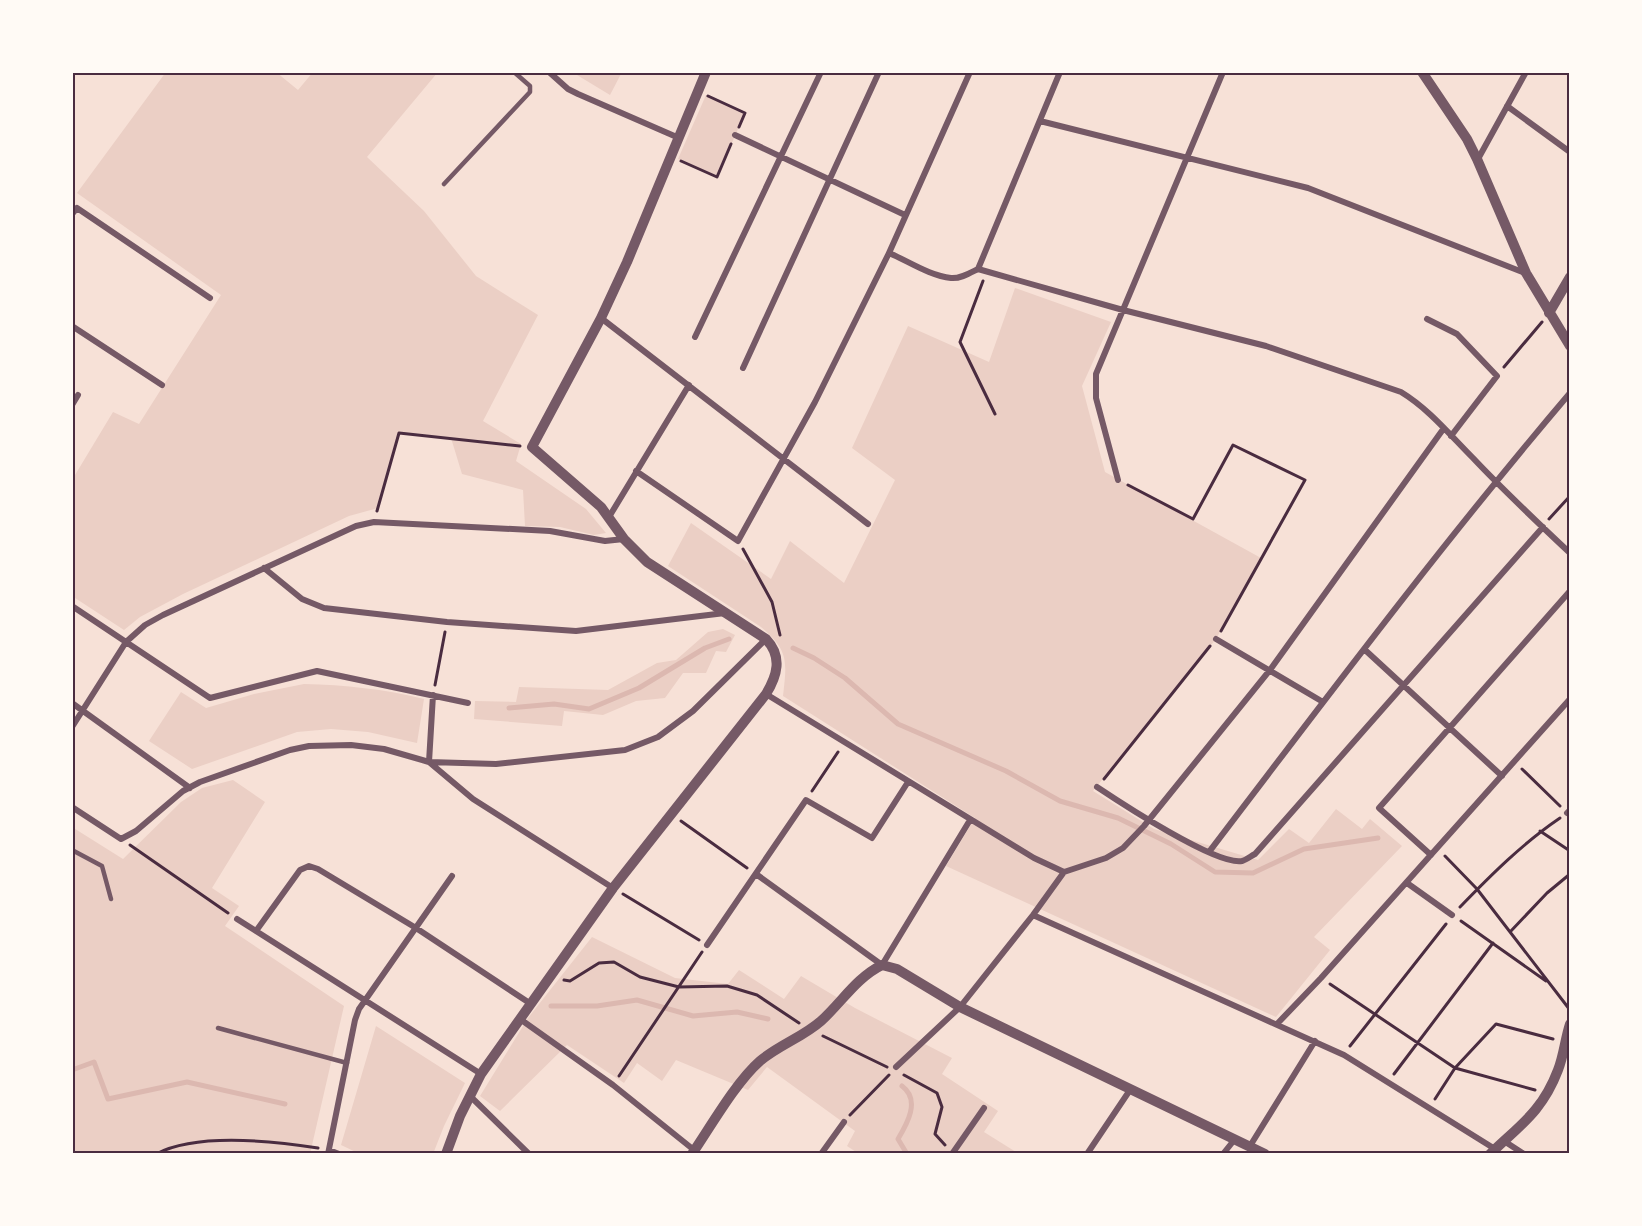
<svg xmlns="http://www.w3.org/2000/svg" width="1642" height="1226" viewBox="0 0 1642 1226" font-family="'Varela Round',sans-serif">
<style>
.green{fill:#ebcfc5}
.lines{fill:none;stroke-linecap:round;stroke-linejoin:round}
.stream{stroke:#dcb8b0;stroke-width:5}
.path{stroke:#4a2c40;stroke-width:3}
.service{stroke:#755966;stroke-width:4.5}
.minor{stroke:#755966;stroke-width:6}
.tertiary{stroke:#755966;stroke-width:10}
.neatline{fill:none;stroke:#4a2c40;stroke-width:2}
</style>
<rect width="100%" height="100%" fill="#f7e1d7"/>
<path class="green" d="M166,72H276L298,90L313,72H438L367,157L424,211L476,276L538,315L483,421L521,444L516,461L586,509L606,533L594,535L560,527L525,526L523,490L462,474L451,438L399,433L378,508L349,516L183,594L140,617L124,630L72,596V480L113,412L139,424L221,295L77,193Z
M579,72H622L610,95L577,75Z
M706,95L745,113L717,177L678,159Z
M1015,288L1111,322L1082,386L1105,472L1261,558L1216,639L1093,791L1154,829L1258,860L1289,829L1309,843L1336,809L1362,829L1370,819L1402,846L1314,937L1330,950L1276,1017L946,866L975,818L783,696C787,661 789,651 761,627L668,566L691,523L771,579L790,541L844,583L895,480L852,448L908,326L989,362Z
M723,629L735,635L726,652L716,651L706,673H683L665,698L636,701L603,715L564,711L562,726L474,719L475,701L516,702L519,687L608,690L657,663L676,660L708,632Z
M304,684C345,685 384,689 424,699L417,743L368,732L331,729L297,732L192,769L149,741L181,692L206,708L254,694Z
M233,780L265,802L212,888L239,906L225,926L344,1006L310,1154H72V827L123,859L181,802L202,788Z
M592,937L675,978L728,984L739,970L784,999L801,976L855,1008L952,1058L942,1074L998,1111L984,1132L1019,1154H859L847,1146L855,1131L767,1067L748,1090L676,1060L662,1081L637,1063L624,1083L567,1045L500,1111L480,1096L528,1018Z
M376,1026L465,1083L444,1126L433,1154H360L341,1145Z"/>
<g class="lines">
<path class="stream" d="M793,648L814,658L845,678L898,724L1006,771L1060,801L1118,818L1171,844L1215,872L1253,873L1304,849L1378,838
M509,708L554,704L589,709L639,688L705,648L729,639
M551,1006H597L637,1000L693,1016L737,1012L768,1019
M72,1070L94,1062L108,1099L187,1082L285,1104
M902,1086C921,1100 907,1124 898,1139L907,1154"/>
<path class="path" d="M708,96L745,113L739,127
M681,161L717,177L731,144
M983,281L960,342L995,414
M1504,367L1542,322
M1128,485L1193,519L1233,445L1305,480L1221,631
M377,511L399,433L520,446
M1549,519L1570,496
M743,549L772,602L780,635
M435,685L445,632
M1522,769L1560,806
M1104,779L1210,646
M812,791L838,752
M681,821L747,868
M1540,831L1570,851
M130,845L228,913
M1445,856L1477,889L1570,1010
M623,894L699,940
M1460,907C1491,875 1523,843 1560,818
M1461,921L1546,981
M1510,932L1547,893L1570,874
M564,980L570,981L599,963L614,962L640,977L679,987L727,986L757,995L799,1023
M1330,984L1455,1068L1535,1090
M823,1036L887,1067
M1350,1046L1446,924
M1394,1074L1493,943
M904,1075L937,1093L942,1107L935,1134L945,1145
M619,1076L702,952
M1569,1084L1570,1082
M1435,1099L1455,1068L1496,1024L1553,1039
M850,1115L889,1075
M156,1154C198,1132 273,1141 318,1148"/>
<path class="service" d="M444,184L530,92V86L514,72
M72,850L102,866L111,899
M218,1028L347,1063"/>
<path class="minor" d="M549,72L568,89L578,94L679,138
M1507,106L1570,152
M1040,121L1308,188L1525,273
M735,135L905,215
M1478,159L1526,72
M72,214L77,208L210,298
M889,253C908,261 930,276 951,278C960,279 970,273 978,269L1123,310L1266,346L1401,392C1429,409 1450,435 1473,458C1504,491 1537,522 1570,553
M978,269L1060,72
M601,318L868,524
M1427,319L1457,334L1497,376L1451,436
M72,326L162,385
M695,337L821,72
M743,368L879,72
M72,405L78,395
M636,471L738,541L815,402L889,253L970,72
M1118,480L1096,398V374L1223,72
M609,517L689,385
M264,568L302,599L324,608L447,622L576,631L725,613
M72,606L210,698L317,671L468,703
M1216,639L1323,702
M1364,649L1502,776
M766,694L1034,858L1064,872
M433,695L429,762L473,799L613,888
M72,703L190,788
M72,727L126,642L145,625L163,615L356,526L374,522L550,531L605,541L624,539
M1097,787C1121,803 1217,866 1242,861C1246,860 1251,856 1255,854L1543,527
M72,807L121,839L136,831L183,791L200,782L290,750L309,746L351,745L384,749L429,762L496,764L625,750L658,737L693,711L766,639
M1567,813L1570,810
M1209,852C1327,697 1444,541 1570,393
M1431,855L1379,808L1570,591
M756,874L882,965L970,820
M1407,883L1452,915
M1033,915L1344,1055L1495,1149
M237,919L481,1074
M256,931L300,870L309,866L318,869L416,928L531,1004
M707,945L806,800L872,838L908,782
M520,1019L613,1085L699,1154
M1277,1024L1321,978L1570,699
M896,1067L960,1007L1033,915L1064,872L1106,858L1123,848L1144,826L1270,670L1444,428
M470,1096L529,1154
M1504,1141L1524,1154
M1250,1146L1315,1041
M329,1150L339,1154
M328,1154L355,1020L359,1009L452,876
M821,1154L844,1122
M952,1154L984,1108
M1087,1154L1130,1090
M1223,1154L1235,1139"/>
<path class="tertiary" d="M1422,72L1467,139L1477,159L1526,273L1570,346
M1549,313L1570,277
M446,1154L460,1116L481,1074L613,888L766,694C777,676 783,657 766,639L647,562L624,539L601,507L532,447L601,318L627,262L706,72
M692,1154C711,1126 736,1082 760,1061C779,1045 803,1037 821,1021C842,1002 856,978 882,965L897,969L960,1007L1265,1154
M1490,1154C1520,1125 1542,1112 1558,1070C1564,1055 1565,1039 1570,1024"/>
</g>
<rect width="1642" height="1226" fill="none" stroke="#fffaf5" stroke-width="147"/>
<rect x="74" y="74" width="1494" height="1078" class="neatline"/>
</svg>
